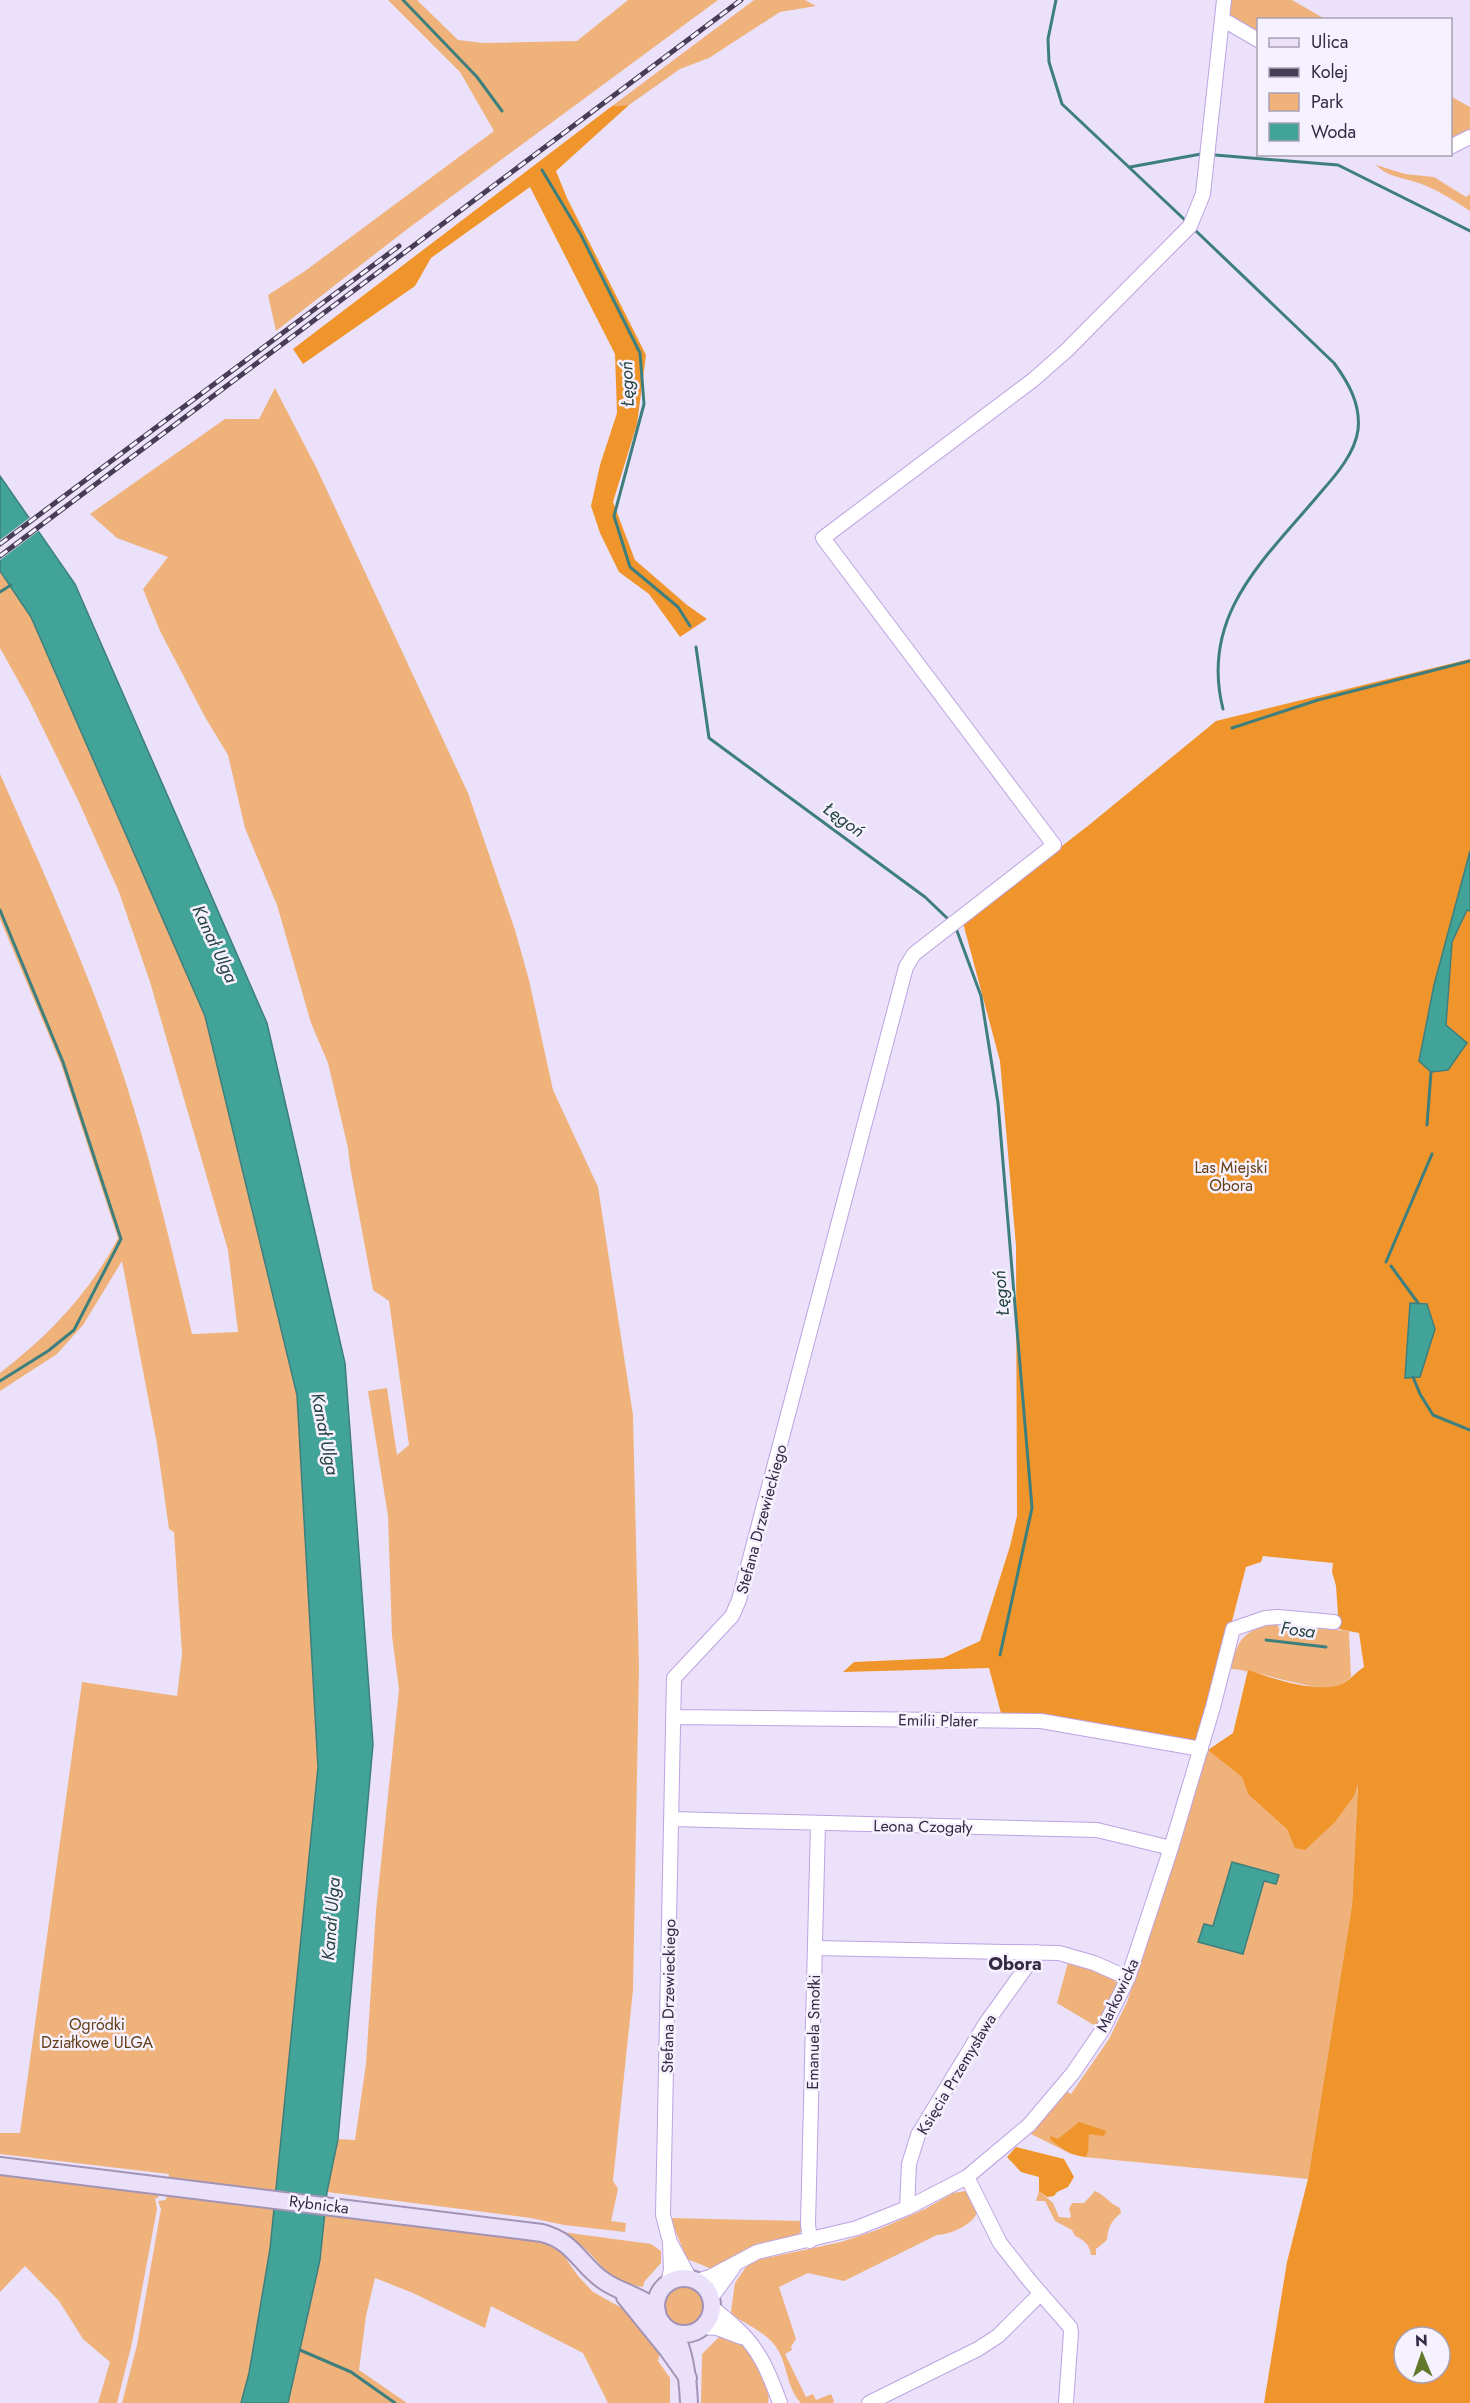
<svg xmlns="http://www.w3.org/2000/svg" width="1470" height="2403" viewBox="0 0 1470 2403" font-family="Jost,sans-serif">
<style>
.green{fill:#efb27a}
.forest{fill:#f0952c;fill-rule:evenodd}
.water{fill:#42a498;stroke:#3e7f7e;stroke-width:1.5}
.pier{fill:#ebe1fb}
.lines{fill:none;stroke-linecap:round;stroke-linejoin:round}
.stream{stroke:#3e7f7e;stroke-width:3}
.minor-casing{stroke:#bda3e1;stroke-width:16}
.major-casing{stroke:#a293b7;stroke-width:20}
.minor{stroke:#fff;stroke-width:14}
.major{stroke:#ebe0fa;stroke-width:16}
.rail-casing{stroke:#483d56;stroke-width:5}
.rail{stroke:#f6f1fe;stroke-width:3;stroke-dasharray:9;stroke-linecap:butt}
.labels{text-anchor:middle;stroke-width:5;stroke-linejoin:round;paint-order:stroke}
.park-label{font-size:16px;fill:#633e17;stroke:#f6f1fe}
.street-label{font-size:16px;fill:#352a43;stroke:#f6f1fe}
.water-label{font-size:18px;font-style:italic;fill:#274540;stroke:#f6f1fe}
.neighbourhood-label{font-size:18px;font-weight:bold;fill:#352a43;stroke:#f6f1fe}
</style>
<rect width="100%" height="100%" fill="#ebe1fb"/>
<path class="green" d="M388,0H417L458,40L483,43L577,41L628,0H718L402,233L276,331L268,295L305,271L494,131L460,72Z
M754,0H805L816,6L780,12L709,58L680,69L629,105L612,106Z
M1231,0H1292L1325,19L1258,20V34L1229,15Z
M1450,96L1470,107V129L1451,139Z
M1376,165L1405,174L1434,177L1466,197L1470,194V211C1455,201 1441,192 1424,185C1408,178 1388,178 1376,165Z
M275,388L317,469L468,793L515,930L529,980L553,1090L598,1187L633,1415L639,1668L633,1990L613,2181L618,2189L611,2221L626,2223L625,2232L564,2225L531,2218L327,2192L338,2139L355,2140L366,2064L376,1911L399,1689L392,1636L388,1516L368,1391L387,1388L397,1455L409,1445L389,1301L373,1290L350,1166L348,1148L328,1063L311,1023L277,905L245,828L228,755L205,717L160,631L143,589L168,557L117,538L90,514L225,419H259Z
M0,571L31,617L205,1016L297,1395L318,1767L270,2249L249,2373L241,2403H122L137,2345L161,2209L158,2201L166,2200L169,2174L0,2154V2133H20L82,1682L177,1696L182,1654L174,1532L169,1529L157,1444L122,1261L83,1325L57,1354L0,1391V1373C49,1335 89,1294 118,1238L61,1064L0,919V774C40,864 81,955 114,1048C147,1141 169,1238 192,1334L238,1332L228,1250L150,982L119,892L78,800L29,700L0,648Z
M1277,1624L1279,1629L1286,1628V1625L1349,1631L1351,1677C1348,1679 1343,1684 1340,1686C1319,1694 1258,1670 1231,1669C1237,1638 1245,1629 1277,1624Z
M1208,1750L1358,1780L1352,1905L1308,2179L1084,2157L1071,2154L1027,2132L1066,2091L1071,2094L1109,2039L1127,2002L1161,1902Z
M1069,1959L1114,1975L1117,1981L1113,1996L1097,2027L1057,2003Z
M0,2175L159,2192L158,2198H155L157,2209L132,2343L117,2403H98L110,2362L83,2339L59,2301L25,2266L0,2292Z
M966,2191C998,2212 959,2234 937,2235L844,2281L808,2273L779,2287L796,2339L791,2347L792,2350L785,2354L806,2397L813,2394L816,2400L831,2394L834,2401L833,2403H801C787,2388 788,2368 778,2350C769,2334 748,2325 732,2315L731,2311L735,2283L746,2267L757,2260L841,2242L877,2230L925,2209L953,2193Z
M1039,2191L1053,2203L1059,2217L1070,2218L1071,2216L1069,2209L1072,2203H1084L1095,2191C1105,2195 1110,2204 1120,2208L1121,2213C1111,2221 1108,2227 1107,2240L1096,2249V2255H1091C1090,2245 1084,2240 1075,2236L1072,2230L1055,2221L1045,2201H1036Z
M325,2215L534,2240L549,2245L562,2253L578,2276L593,2292L627,2311L660,2353L658,2361L670,2378V2403H608L583,2353L491,2306L485,2328L413,2293L375,2278L366,2316L359,2370L407,2403H288L320,2260Z
M670,2218L802,2221L801,2231L798,2235L756,2244L712,2269L687,2259Z
M562,2232L651,2244L661,2251V2263L644,2282L643,2287C605,2281 607,2268 582,2246C576,2241 569,2237 562,2232Z
M664 2306a20 20 0 1 1 40 0a20 20 0 1 1-40 0Z
M723,2333C728,2336 735,2339 740,2343C756,2354 772,2384 768,2403H701L702,2354Z"/>
<path class="forest" d="M629,105L556,171L567,198L646,355L637,424L613,502L635,560L687,605L707,619L680,637L649,594L619,572L600,533L591,506L600,465L617,413L615,354L530,187L431,258L415,286L303,364L293,349L612,106Z
M1470,659V851L1434,985L1428,1016L1446,1025L1452,942L1467,910L1470,911V2403H1264L1287,2262L1308,2179L1352,1905L1358,1784L1354,1796L1335,1822L1305,1850L1295,1848L1287,1829L1249,1795L1242,1777L1208,1750L1233,1733L1248,1670C1274,1679 1309,1691 1337,1686C1346,1684 1356,1672 1364,1667L1359,1633L1339,1629L1336,1586L1332,1572L1333,1563L1263,1556L1261,1562L1246,1567L1200,1745L1002,1717L989,1668L843,1672L854,1662L943,1658L980,1641L1010,1546L1017,1516L1016,1246L1000,1061L963,923L1089,825L1216,721ZM1410,1303L1435,1329L1405,1378ZM1404,2337H1440V2373H1404Z
M1079,2122L1106,2131L1104,2136L1089,2134L1088,2147L1089,2149L1086,2157C1070,2155 1062,2149 1050,2139L1051,2136L1058,2139Z
M1016,2147L1064,2159L1074,2177L1068,2187L1057,2192L1054,2196L1047,2197L1039,2191V2177L1021,2172L1007,2157Z"/>
<path class="water" d="M0,476L75,584L267,1023L345,1363L373,1744L338,2139L327,2192L320,2260L288,2403H241L249,2373L270,2249L318,1767L297,1395L205,1016L31,617L0,571Z
M1470,851V911L1467,910L1452,942L1446,1025L1467,1043L1448,1070L1431,1072L1419,1061L1434,985Z
M1410,1303L1427,1304L1435,1329L1420,1377L1405,1378Z
M1232,1862L1279,1875L1276,1884L1264,1881L1243,1954L1198,1942L1204,1924L1213,1926Z"/>
<path class="pier" d="M32,516L41,529L0,560V540Z"/>
<g class="lines">
<path class="stream" d="M403,0L477,77L502,111
M1056,0L1048,39L1049,62L1062,104L1186,221
M1215,155L1338,165L1470,231
M1130,167L1201,154
M542,170L581,235L640,353L644,404L614,516L630,567L678,607L690,626
M1196,231L1334,363C1348,382 1361,404 1358,430C1355,453 1336,475 1321,492C1266,558 1199,614 1223,709
M0,592L11,585
M696,647L709,738L925,897L947,918
M1232,728L1318,700L1470,661
M0,910L63,1062L121,1239L74,1330L48,1351L0,1381
M957,931L981,996L998,1103L1032,1508L1000,1655
M1427,1125L1431,1072
M1386,1262L1432,1154
M1391,1266L1418,1303
M1413,1377L1420,1394L1433,1415L1470,1430
M1266,1640L1326,1647
M300,2350L351,2372L395,2403"/>
<defs>
<path id="minor" d="M1222,19L1258,40
M1450,147L1470,137
M673,1717L1041,1721L1201,1749
M672,1819L1097,1830L1171,1848
M815,1948L1059,1953L1094,1963L1128,1978
M967,2177L1000,2243L1029,2280L1070,2327L1071,2332L1066,2403
M907,2208L909,2164L918,2135L986,2023L1037,1952
M810,2241L808,2224L818,1823
M690,2279L670,2242L663,2215L674,1678L732,1616L739,1600L906,967L914,954L1054,845L823,538L1033,380L1067,350L1190,226L1203,194L1224,0
M697,2281L710,2277L757,2252L857,2228L907,2208L967,2177L1029,2125L1073,2073L1103,2029L1128,1978L1171,1848L1213,1707L1233,1629L1265,1618L1278,1617L1334,1622
M668,2283L671,2270L670,2244
M711,2298L733,2268
M712,2307C719,2314 727,2319 734,2326C759,2347 769,2373 780,2403
M703,2327L717,2328L741,2337
M869,2403L978,2349L998,2336L1040,2294"/>
<path id="major" d="M0,2166L542,2233C574,2241 580,2265 604,2281C619,2292 645,2297 657,2311
M656 2306a28 28 0 1 1 56 0a28 28 0 1 1-56 0Z
M625,2297L668,2350L688,2378
M675,2333C685,2354 688,2379 689,2403"/>
</defs>
<use href="#minor" class="minor-casing"/>
<use href="#major" class="major-casing"/>
<use href="#minor" class="minor"/>
<use href="#major" class="major"/>
<defs>
<path id="rail" d="M0,544L399,246
M0,556L741,0"/>
</defs>
<use href="#rail" class="rail-casing"/>
<use href="#rail" class="rail"/>
</g>
<g class="labels">
<g class="park-label">
<text x="1231" y="1173">Las Miejski<tspan x="1231" dy="18">Obora</tspan></text>
<text x="97" y="2030">Ogródki<tspan x="97" dy="18">Działkowe ULGA</tspan></text>
</g>
<g class="street-label">
<text transform="translate(761 1519) rotate(-75)" y="6">Stefana Drzewieckiego</text>
<text transform="translate(938 1720) rotate(1)" y="6">Emilii Plater</text>
<text transform="translate(923 1826) rotate(1)" y="6">Leona Czogały</text>
<text transform="translate(1117 1995) rotate(-65)" y="6">Markowicka</text>
<text transform="translate(668 1996) rotate(-89)" y="6">Stefana Drzewieckiego</text>
<text transform="translate(813 2032) rotate(-89)" y="6">Emanuela Smołki</text>
<text transform="translate(956 2074) rotate(-59)" y="6">Księcia Przemysława</text>
<text transform="translate(319 2204) rotate(7)" y="6">Rybnicka</text>
</g>
<g class="water-label">
<text transform="translate(627 384) rotate(-92)" y="6">Łęgoń</text>
<text transform="translate(844 820) rotate(36)" y="6">Łęgoń</text>
<text transform="translate(215 944) rotate(65)" y="6">Kanał Ulga</text>
<text transform="translate(1001 1293) rotate(-95)" y="6">Łęgoń</text>
<text transform="translate(325 1434) rotate(79)" y="6">Kanał Ulga</text>
<text transform="translate(1298 1630) rotate(7)" y="6">Fosa</text>
<text transform="translate(331 1919) rotate(-86)" y="6">Kanał Ulga</text>
</g>
<g class="neighbourhood-label">
<text x="1015" y="1970">Obora</text>
</g>
</g>
<rect x="1257" y="18" width="195" height="138" fill="#f6f1fe" stroke="#a9a1b3" stroke-width="1.5"/>
<rect x="1269" y="38" width="30" height="9" fill="#ebe0fa" stroke="#a9a1b3" stroke-width="1.5"/>
<text x="1311" y="48" font-size="18" fill="#352a43">Ulica</text>
<rect x="1269" y="68" width="30" height="9" fill="#483d56" stroke="#a9a1b3" stroke-width="1.5"/>
<text x="1311" y="78" font-size="18" fill="#352a43">Kolej</text>
<rect x="1269" y="93" width="30" height="18" fill="#efb27a" stroke="#a9a1b3" stroke-width="1.5"/>
<text x="1311" y="108" font-size="18" fill="#352a43">Park</text>
<rect x="1269" y="123" width="30" height="18" fill="#42a498" stroke="#a9a1b3" stroke-width="1.5"/>
<text x="1311" y="138" font-size="18" fill="#352a43">Woda</text>
<g transform="translate(1422 2355) rotate(358)"><circle r="28" fill="#f6f1fe" stroke="#a9a1b3" stroke-width="1.5"/>
<path d="M0-4.5L10 22L0 15L-10 22Z" fill="#62792b"/>
<text y="-9" font-size="16" font-weight="bold" text-anchor="middle" fill="#352a43">N</text>
</g>
</svg>
